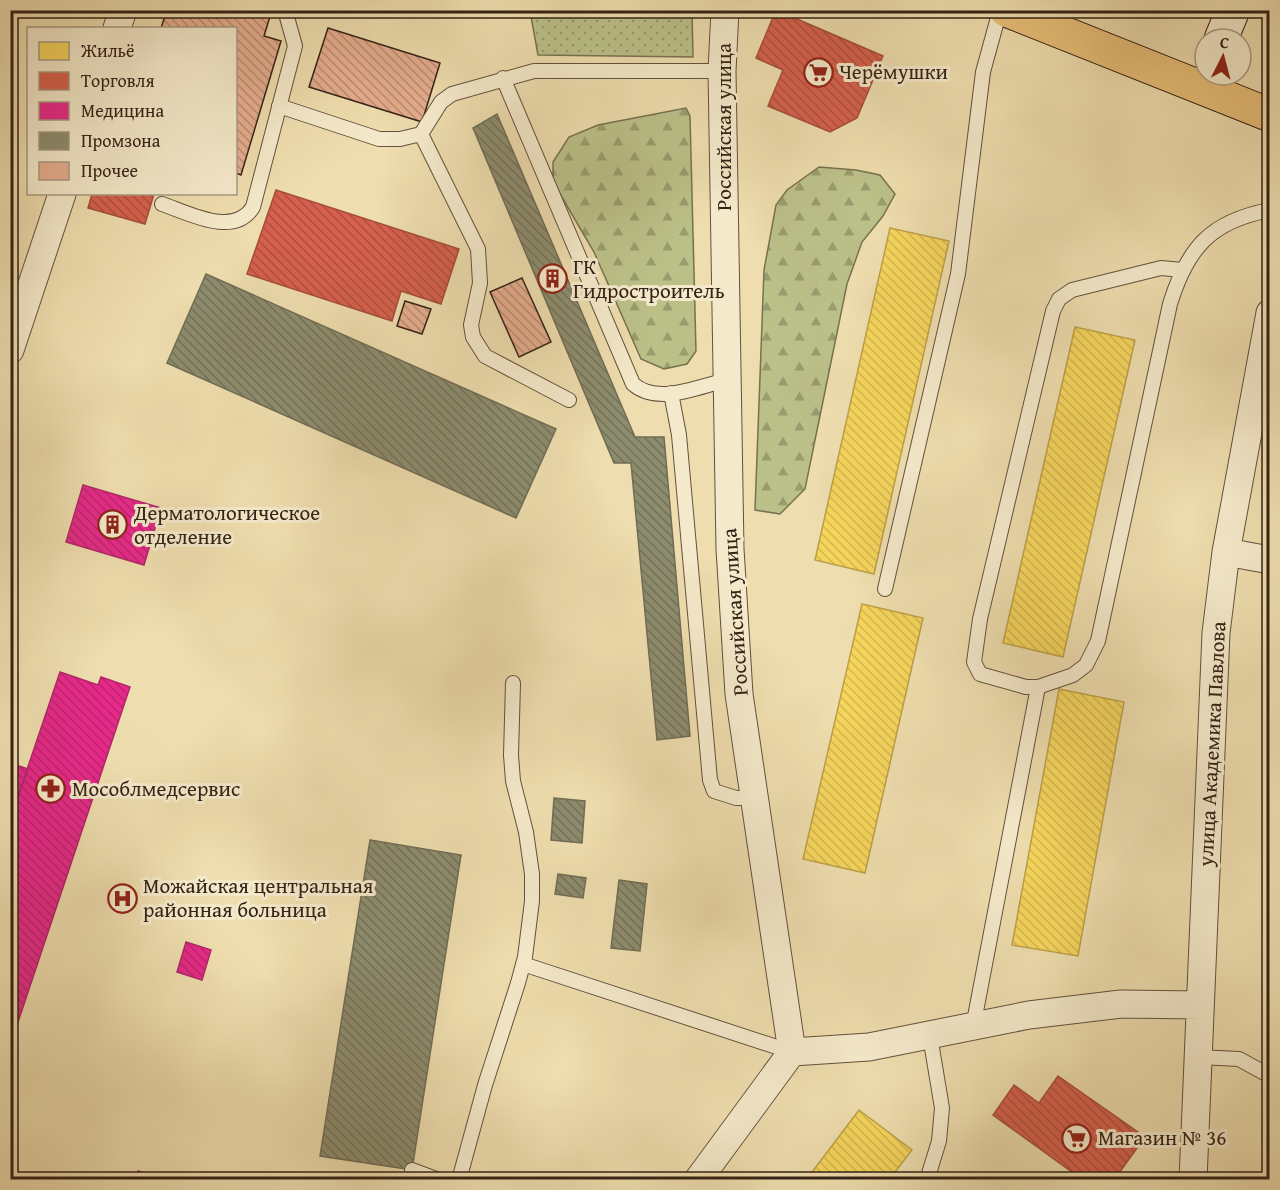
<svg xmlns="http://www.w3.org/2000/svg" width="1280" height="1190" viewBox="0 0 1280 1190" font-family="'Gentium Book Plus',serif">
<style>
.forest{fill:url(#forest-firs);stroke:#77714f;stroke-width:1.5}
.park{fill:url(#park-dots);stroke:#77714f;stroke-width:1.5}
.homes{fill:url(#homes-back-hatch);stroke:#bc9f47;stroke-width:1.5}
.shops{fill:url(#shops-back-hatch);stroke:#a54d3c;stroke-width:1.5}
.health{fill:url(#health-back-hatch);stroke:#b12767;stroke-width:1.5}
.industry{fill:url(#industry-back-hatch);stroke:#716c54;stroke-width:1.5}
.building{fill:url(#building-back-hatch);stroke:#332216;stroke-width:1.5}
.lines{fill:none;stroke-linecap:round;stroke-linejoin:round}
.lane-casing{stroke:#62513c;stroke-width:16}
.street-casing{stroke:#62513c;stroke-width:29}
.secondary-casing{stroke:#332216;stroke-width:35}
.primary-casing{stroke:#332216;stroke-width:35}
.lane{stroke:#f4e9ca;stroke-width:14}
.street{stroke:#f4e9ca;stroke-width:27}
.secondary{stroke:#f4e9ca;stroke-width:33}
.primary{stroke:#e7be77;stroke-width:33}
.labels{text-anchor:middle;stroke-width:6;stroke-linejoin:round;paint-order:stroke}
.poi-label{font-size:21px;fill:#332216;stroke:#f4e9ca;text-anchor:start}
.street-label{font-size:21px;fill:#332216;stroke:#f4e9ca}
</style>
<defs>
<pattern id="forest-firs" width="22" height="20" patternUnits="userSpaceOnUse" patternTransform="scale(1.5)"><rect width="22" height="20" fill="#bbc088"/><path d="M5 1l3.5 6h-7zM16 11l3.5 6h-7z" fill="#999c6e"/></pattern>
<pattern id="park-dots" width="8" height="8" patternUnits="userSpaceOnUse" patternTransform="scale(1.5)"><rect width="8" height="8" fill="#bbc088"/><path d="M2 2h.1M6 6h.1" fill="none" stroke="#999c6e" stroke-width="1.8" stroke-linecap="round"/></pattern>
<pattern id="homes-back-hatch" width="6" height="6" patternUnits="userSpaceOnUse" patternTransform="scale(1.5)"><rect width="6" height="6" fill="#f6d55c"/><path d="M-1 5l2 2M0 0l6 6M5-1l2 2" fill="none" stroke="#d3b74f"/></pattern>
<pattern id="shops-back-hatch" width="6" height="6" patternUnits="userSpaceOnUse" patternTransform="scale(1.5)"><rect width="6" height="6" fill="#d6604d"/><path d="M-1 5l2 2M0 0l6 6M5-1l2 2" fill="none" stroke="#ae4f3f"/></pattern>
<pattern id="health-back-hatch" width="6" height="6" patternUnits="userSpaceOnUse" patternTransform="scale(1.5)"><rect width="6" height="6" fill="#e7298a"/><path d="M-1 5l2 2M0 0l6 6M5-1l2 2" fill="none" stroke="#bc2370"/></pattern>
<pattern id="industry-back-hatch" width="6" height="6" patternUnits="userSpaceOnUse" patternTransform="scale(1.5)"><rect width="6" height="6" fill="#8c8c6e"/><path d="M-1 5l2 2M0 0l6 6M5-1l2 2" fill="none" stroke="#737259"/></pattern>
<pattern id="building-back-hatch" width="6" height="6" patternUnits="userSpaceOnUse" patternTransform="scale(1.5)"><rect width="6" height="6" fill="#e5ad8e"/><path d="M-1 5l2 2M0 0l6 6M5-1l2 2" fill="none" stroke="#ba8c73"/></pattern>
</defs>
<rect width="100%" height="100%" fill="#eeddae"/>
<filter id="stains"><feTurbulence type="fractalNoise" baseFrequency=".00333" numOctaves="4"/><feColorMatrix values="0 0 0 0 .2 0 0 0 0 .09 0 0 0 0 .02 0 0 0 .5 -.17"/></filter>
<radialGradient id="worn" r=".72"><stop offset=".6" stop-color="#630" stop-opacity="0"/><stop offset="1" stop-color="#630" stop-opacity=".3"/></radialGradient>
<path class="forest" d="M686,108L690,116L696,351L687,364L664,369L641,359L594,252L553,182V162L569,137L598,125Z
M819,167L856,170L880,175L895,194L883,216L862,242L847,284L805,489L780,514L755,510L764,270L776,205L787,190Z"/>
<path class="park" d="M530,11H692L693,57L538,55Z"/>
<path class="homes" d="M890,228L949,241L874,574L815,560Z
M1075,327L1135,340L1063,657L1003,643Z
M862,604L923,618L865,873L803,859Z
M1059,689L1124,702L1078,956L1012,945Z
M859,1110L912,1150L889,1180H806Z"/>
<path class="shops" d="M776,10L883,56L857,118L830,132L768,106L783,70L756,58Z
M276,190L459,249L441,304L401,291L392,321L247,274Z
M92,194H154L145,224L88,208Z
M1058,1076L1145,1137L1114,1180H1083L993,1115L1014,1085L1039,1103Z"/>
<path class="health" d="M83,485L161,508L144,565L66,542Z
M60,672L98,685L101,677L130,687L10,1046V820Z
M10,763L28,769L10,820Z
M186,942L211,950L202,980L177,972Z
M138,1171L171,1180H136Z"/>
<path class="industry" d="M497,114L635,437H664L690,736L657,740L631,463H614L473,128Z
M206,274L556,429L516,518L167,363Z
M554,798L585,801L582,843L551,840Z
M370,840L461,855L412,1170L320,1156Z
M558,874L586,878L583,898L555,894Z
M619,880L647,884L640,951L611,948Z"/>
<path class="building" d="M167,10H272L264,36L281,41L241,175L236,173V28H161Z
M328,28L440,63L422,122L309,87Z
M522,278L551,342L519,357L490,292Z
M405,301L431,309L422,334L397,326Z"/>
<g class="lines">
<defs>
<path id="lane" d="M503,78L633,384C658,406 699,386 727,380
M279,106L379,139H400L421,134L441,102L452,94L534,71H722
M421,134L478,249L480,283L471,325L473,337L485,356L569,400
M162,204C189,213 234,238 253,207L295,46L285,10
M1182,270L1161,268L1072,290L1059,299L1053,311L980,619L974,662L980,674L1026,687H1038L1073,675L1086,665L1098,641L1170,304C1187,249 1210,221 1270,210
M671,393L679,435L710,780L714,791L736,798H755
M885,589L958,274L983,72L1000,10
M523,964L792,1052
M973,1027L1038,687
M1198,1057L1239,1059L1270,1076
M412,1170L439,1180
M459,1180L485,1085L518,983L525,957L532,901V874L526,832L513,781L511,755L513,683
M927,1180L939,1141L942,1108L930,1036"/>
<path id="street" d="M117,28L123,10
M10,350L62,194
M1226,552L1270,560
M792,1052L869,1047L1029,1015L1121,1004L1200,1005
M698,1180L792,1052L739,694L730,549L722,71L725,10
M1193,1180L1216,633L1226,552L1270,313"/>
<path id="secondary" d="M1221,39L1233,10"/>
<path id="primary" d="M1006,10L1270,115"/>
</defs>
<use href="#lane" class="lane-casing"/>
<use href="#street" class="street-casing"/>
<use href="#secondary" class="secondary-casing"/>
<use href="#primary" class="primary-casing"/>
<use href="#lane" class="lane"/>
<use href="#street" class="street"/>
<use href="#secondary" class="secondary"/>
<use href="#primary" class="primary"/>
</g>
<defs>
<symbol id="supermarket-ring" viewBox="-11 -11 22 22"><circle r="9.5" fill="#f4e9ca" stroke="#8f2418" stroke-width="1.5"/><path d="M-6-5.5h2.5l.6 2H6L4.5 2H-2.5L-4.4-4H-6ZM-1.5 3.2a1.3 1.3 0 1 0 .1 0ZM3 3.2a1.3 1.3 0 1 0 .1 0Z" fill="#8f2418"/></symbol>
<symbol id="building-ring" viewBox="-11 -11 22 22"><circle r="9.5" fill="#f4e9ca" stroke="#8f2418" stroke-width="1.5"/><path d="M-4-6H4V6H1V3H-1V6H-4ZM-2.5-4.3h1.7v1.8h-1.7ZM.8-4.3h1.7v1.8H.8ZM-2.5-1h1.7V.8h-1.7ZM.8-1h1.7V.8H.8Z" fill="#8f2418"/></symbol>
<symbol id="pharmacy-ring" viewBox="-11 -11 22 22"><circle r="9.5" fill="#f4e9ca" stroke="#8f2418" stroke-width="1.5"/><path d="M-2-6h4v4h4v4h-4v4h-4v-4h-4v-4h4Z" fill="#8f2418"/></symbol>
<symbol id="hospital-ring" viewBox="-11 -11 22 22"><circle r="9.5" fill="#f4e9ca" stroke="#8f2418" stroke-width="1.5"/><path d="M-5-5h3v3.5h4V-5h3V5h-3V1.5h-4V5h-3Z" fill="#8f2418"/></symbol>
</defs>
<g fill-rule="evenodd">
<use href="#supermarket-ring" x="802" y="56" width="33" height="33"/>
<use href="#building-ring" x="536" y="262" width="33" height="33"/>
<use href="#building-ring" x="96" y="508" width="33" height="33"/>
<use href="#pharmacy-ring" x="34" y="772" width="33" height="33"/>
<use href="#hospital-ring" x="106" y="882" width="33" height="33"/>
<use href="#supermarket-ring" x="1060" y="1122" width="33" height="33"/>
</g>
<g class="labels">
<g class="poi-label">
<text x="839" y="79">Черёмушки</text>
<text x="573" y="274">ГК<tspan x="573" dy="24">Гидростроитель</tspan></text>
<text x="134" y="520">Дерматологическое<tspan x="134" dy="24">отделение</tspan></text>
<text x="72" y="796">Мособлмедсервис</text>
<text x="143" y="893">Можайская центральная<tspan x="143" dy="24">районная больница</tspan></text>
<text x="1098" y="1145">Магазин № 36</text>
</g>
<g class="street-label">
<text transform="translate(724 127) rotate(-90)" y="7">Российская улица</text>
<text transform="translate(735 612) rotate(-94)" y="7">Российская улица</text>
<text transform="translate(1212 744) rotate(-87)" y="7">улица Академика Павлова</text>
</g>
</g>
<rect width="1280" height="1190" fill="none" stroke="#eeddae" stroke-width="36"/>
<rect x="12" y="12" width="1256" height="1166" fill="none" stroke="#332216" stroke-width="3"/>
<rect x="18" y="18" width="1244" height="1154" fill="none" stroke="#332216" stroke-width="1.5"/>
<rect x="27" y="27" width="210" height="168" fill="#f4e9ca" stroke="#a79982" stroke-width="1.5"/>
<rect x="39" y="42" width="30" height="18" fill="#f6d55c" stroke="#a79982" stroke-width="1.5"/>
<text x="81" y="57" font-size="18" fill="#332216">Жильё</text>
<rect x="39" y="72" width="30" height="18" fill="#d6604d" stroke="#a79982" stroke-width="1.5"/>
<text x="81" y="87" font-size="18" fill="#332216">Торговля</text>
<rect x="39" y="102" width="30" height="18" fill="#e7298a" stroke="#a79982" stroke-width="1.5"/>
<text x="81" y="117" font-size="18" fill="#332216">Медицина</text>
<rect x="39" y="132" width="30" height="18" fill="#8c8c6e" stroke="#a79982" stroke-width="1.5"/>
<text x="81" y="147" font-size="18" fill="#332216">Промзона</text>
<rect x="39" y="162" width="30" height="18" fill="#e5ad8e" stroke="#a79982" stroke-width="1.5"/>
<text x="81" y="177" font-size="18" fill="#332216">Прочее</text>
<g transform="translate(1223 57) rotate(6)"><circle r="28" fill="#f4e9ca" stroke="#a79982" stroke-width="1.5"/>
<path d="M0-4.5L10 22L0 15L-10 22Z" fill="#8f2418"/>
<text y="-9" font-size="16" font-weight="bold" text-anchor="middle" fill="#332216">С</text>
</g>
<rect width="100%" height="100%" filter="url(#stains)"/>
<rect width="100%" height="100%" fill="url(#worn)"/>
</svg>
